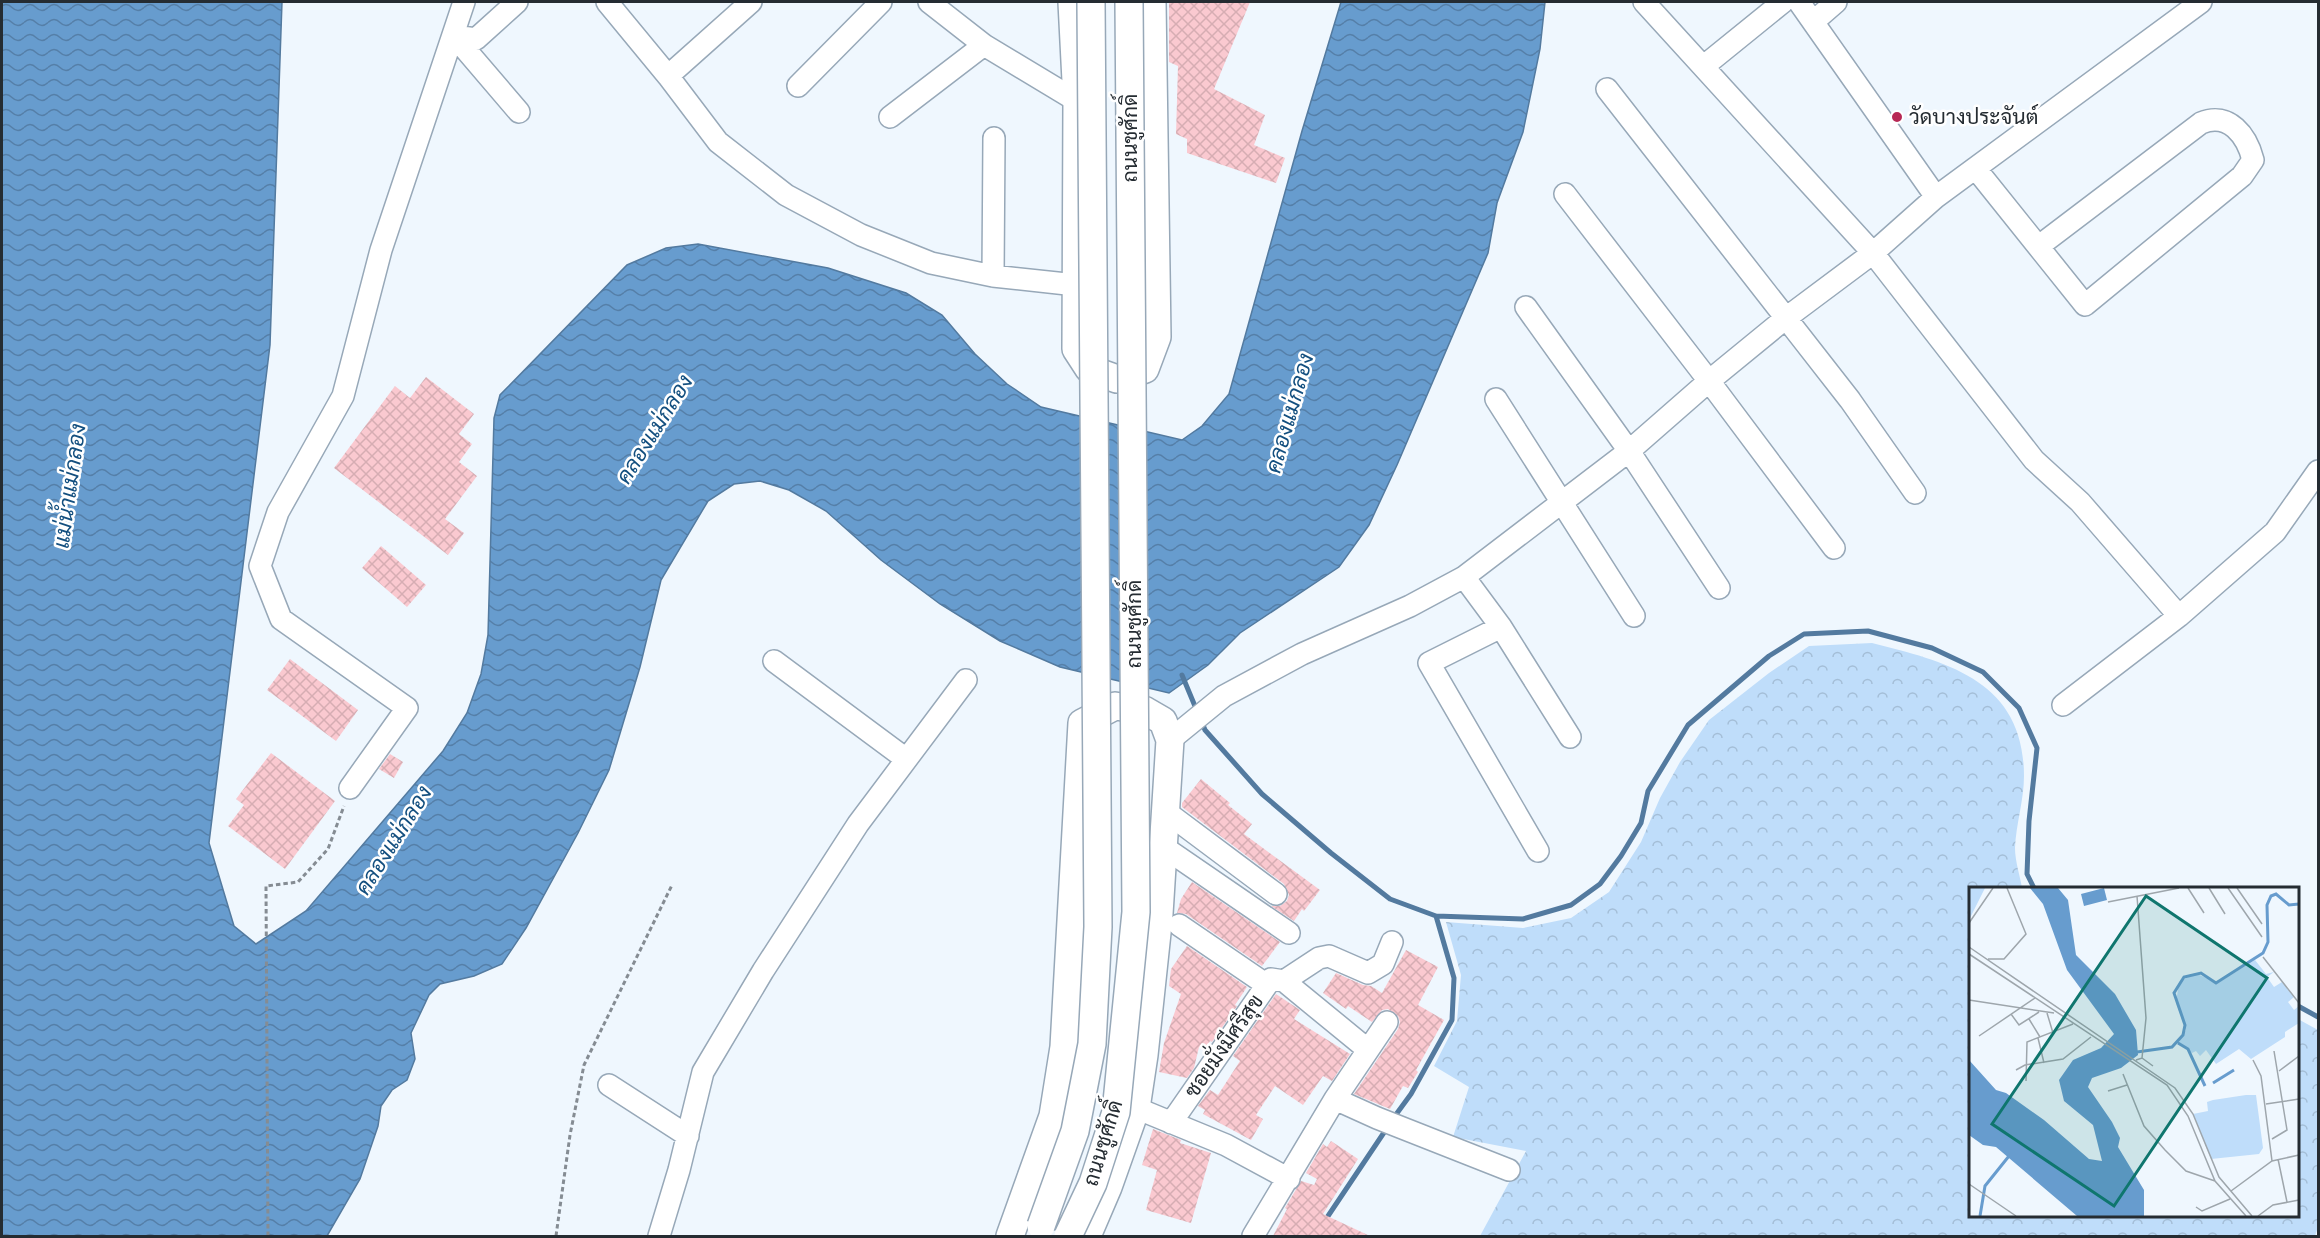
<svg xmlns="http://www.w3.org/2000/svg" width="2320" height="1238" viewBox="0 0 2320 1238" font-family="Signika,Sarabun,sans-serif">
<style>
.forest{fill:url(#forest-crowns)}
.water{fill:url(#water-waves);stroke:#537a9f;stroke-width:1.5}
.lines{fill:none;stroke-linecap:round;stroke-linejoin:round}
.stream{stroke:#537a9f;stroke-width:5}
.building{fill:url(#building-cross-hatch)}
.minor-casing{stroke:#97a8b8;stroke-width:24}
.major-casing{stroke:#97a8b8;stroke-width:30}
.path{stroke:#858c93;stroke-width:3;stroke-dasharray:4.5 3;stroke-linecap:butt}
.minor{stroke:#fff;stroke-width:21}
.major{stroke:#fff;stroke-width:27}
.major-bridge-casing{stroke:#97a8b8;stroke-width:30;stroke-linecap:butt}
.major-bridge{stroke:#fff;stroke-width:27}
.poi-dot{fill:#b72754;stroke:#fff;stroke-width:2}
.labels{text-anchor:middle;stroke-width:5;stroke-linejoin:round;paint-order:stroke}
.poi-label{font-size:21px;fill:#252c32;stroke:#fff;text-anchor:start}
.street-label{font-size:21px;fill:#252c32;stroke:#fff}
.water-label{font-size:22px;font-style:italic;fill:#134f7f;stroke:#fff}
.inset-river{fill:none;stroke:#679cce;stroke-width:3}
.inset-road{fill:none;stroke:#9ea6ac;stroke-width:1.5}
.view{fill:#0f766e;fill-opacity:0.15;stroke:#0f766e;stroke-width:3}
.inset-edge{fill:none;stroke:#252c32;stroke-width:3}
</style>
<defs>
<pattern id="forest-crowns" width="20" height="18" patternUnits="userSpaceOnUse" patternTransform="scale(1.5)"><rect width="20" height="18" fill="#bfddfa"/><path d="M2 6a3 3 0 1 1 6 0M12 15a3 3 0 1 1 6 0" fill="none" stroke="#a4bed7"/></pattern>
<pattern id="water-waves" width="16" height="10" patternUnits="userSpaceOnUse" patternTransform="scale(1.5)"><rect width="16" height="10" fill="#679cce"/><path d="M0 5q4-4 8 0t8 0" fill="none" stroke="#557fa8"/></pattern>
<pattern id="building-cross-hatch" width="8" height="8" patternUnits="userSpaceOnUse" patternTransform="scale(1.5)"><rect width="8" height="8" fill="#fac9d0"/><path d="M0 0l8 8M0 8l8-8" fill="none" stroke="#d6adb3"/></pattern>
</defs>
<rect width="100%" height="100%" fill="#eff7fe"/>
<path class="forest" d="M1872,643C1948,662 2024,681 2024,776C2024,800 2016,824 2015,848C2015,861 2020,876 2022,888H1970V1216H2298V1019L2318,1030V1230H2317L2315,1236H1480L1526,1151L1453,1137L1469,1087L1434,1066L1457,1021L1461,975L1446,922L1523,928L1571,918L1609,892L1641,842L1660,798L1680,762L1709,720L1769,673L1809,646Z"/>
<path class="water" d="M2,2H282L270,345L209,843L234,926L256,944L306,911L443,751L467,713L481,674L488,635L494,418L500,395L627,265L666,248L698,244L828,268L906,293L942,315L975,354L1007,384L1041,407L1182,440L1202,426L1229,394L1302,131L1341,2H1545L1540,49L1523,132L1497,203L1488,253L1397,465L1369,525L1339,567L1240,633L1208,665L1169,693L1060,667L1000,641L940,604L881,560L826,511L789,490L760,481L734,484L708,501L661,580L640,667L609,770L578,833L526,928L502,964L474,976L440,984L429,995L411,1033L415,1059L407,1080L392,1090L381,1106L378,1126L360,1179L327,1236H2Z"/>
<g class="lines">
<path class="stream" d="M1182,675L1197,711
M1201,720L1205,730L1262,794L1331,853L1390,899L1436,916L1523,919L1571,905L1600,884L1621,856L1641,823L1648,791L1688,725L1769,656L1804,634L1868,631L1932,648L1983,672L2019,708L2037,748L2029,821L2027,874L2034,888
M2298,1006L2318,1017
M1392,1120L1411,1094L1452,1020L1454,978L1436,916
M1324,1222L1387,1128"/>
</g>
<path class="building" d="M1169,2H1250L1214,89L1265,115L1254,145L1285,158L1276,183L1187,153V139L1176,134L1178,66L1169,62Z
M426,377L474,414L459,434L472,444L459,462L477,476L445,519L464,533L448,555L334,468L395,386L410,398Z
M381,546L426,585L407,607L362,568Z
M290,659L358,710L336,741L267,690Z
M271,753L335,801L285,869L228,826L244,805L236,799Z
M390,754L403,762L394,778L379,769Z
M1201,779L1230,803L1228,805L1252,824L1244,834L1320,890L1304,911L1302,909L1294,921L1271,906H1280L1287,901L1289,895L1284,884L1182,807V803Z
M1192,882L1280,942L1262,966L1186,914L1177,913L1181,899Z
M1187,946L1247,987L1235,1005L1237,1006L1212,1042L1210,1041L1205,1049L1199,1047L1194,1068L1187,1078L1159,1072L1164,1043L1181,994L1169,986L1171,969Z
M1406,950L1438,967L1418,1005L1444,1020L1416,1070L1418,1072L1408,1088L1403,1086L1390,1109L1354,1094L1398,1029L1400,1022L1398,1016L1388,1009L1382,1010L1372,1022L1348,1006L1346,1009L1323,993L1336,973L1363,985L1371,986L1382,993Z
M1276,994L1300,1010L1294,1019L1350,1054L1332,1081L1323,1076L1303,1105L1275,1086L1256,1115L1263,1119L1251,1140L1203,1114L1205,1110L1198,1106L1210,1090L1218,1095L1240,1061L1233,1056Z
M1153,1129L1181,1140L1180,1143L1211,1153L1191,1223L1146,1210L1157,1170L1142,1165Z
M1331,1141L1358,1159L1323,1214L1370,1236H1273L1287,1209L1285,1208L1301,1181L1314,1185L1317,1179L1306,1173L1323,1144L1327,1147Z"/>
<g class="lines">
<defs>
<path id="minor" d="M607,2L668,76L718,142L786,195L861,235L931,263L993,276L1076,285
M929,2L984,45L1077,101
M1644,2L1873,253L2034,460L2080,502L2179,616
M1799,2L1936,197
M1813,22L1836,2
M454,36L519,112
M454,36L476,39L517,2
M1704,66L1783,2
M668,76L751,2
M798,86L881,2
M1607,89L1850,400L1915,493
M890,117L984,45
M1976,169L2085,305L2242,176L2253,160C2247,136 2229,111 2201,123L2039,246
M1565,194L1709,381L1834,548
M993,276L994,138
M1526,307L1629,451L1719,588
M1496,399L1634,616
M1464,577L1501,627L1570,737
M1501,627L1429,663L1538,851
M774,661L906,759
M2063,705L2179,616L2275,532L2318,471
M1170,740L1224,696L1302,654L1410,606L1464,577L1629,451L1709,381L1786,318L1873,253L1936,197L2201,2
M350,788L407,708L281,619L260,566L278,512L343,396L381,250L464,2
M1165,811L1276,894
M1162,846L1289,933
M1179,925L1267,985
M1284,981L1319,958L1329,956L1368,973L1383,964L1392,942
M609,1085L688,1136
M1335,1099L1377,1118L1509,1170
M1136,1108L1226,1145L1289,1179
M1171,1123L1271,979L1284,981L1367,1049
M659,1236L679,1170L703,1072L763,971L858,824L966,680
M1253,1236L1335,1099L1387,1022"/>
<path id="major" d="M1072,2L1077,101L1076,349L1089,369L1117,379L1145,369L1157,337L1152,2
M1010,1236L1053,1116L1064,1047L1082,723L1115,706L1144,710L1163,721L1170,740L1159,914L1144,1055L1136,1108L1108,1187L1087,1236"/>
</defs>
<use href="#minor" class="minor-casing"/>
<use href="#major" class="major-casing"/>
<path class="path" d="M268,1236L266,886L298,882L328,849L344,806
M556,1236L570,1135L584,1065L672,885"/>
<use href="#minor" class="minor"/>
<use href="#major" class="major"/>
<defs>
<path id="major-bridge" d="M1041,1226L1075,1131L1092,1044L1098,927L1091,2
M1068,1236L1093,1183L1116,1112L1136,912L1129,2"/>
</defs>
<use href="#major-bridge" class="major-bridge-casing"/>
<use href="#major-bridge" class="major-bridge"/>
</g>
<circle class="poi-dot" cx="1897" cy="117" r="6"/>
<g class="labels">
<g class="poi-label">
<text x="1909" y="124">วัดบางประจันต์</text>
</g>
<g class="street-label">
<text transform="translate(1130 138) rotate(-90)" y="7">ถนนชูศักดิ์</text>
<text transform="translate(1134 624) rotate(-90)" y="7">ถนนชูศักดิ์</text>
<text transform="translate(1224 1046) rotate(-55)" y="7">ซอยมั่งมีศรีสุข</text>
<text transform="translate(1103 1143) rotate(-73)" y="7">ถนนชูศักดิ์</text>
</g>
<g class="water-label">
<text transform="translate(1289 413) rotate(-74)" y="8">คลองแม่กลอง</text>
<text transform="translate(654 429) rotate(-58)" y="8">คลองแม่กลอง</text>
<text transform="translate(69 486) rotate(-82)" y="8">แม่น้ำแม่กลอง</text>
<text transform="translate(393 840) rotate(-58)" y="8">คลองแม่กลอง</text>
</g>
</g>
<g transform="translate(1969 887)">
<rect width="330" height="330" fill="#eff7fe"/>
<path d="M286,73L297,87L305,85L298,90L305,100L313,95L325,110L319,115L325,123L330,119V136L316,145V150L282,172L270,162L247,177L237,163L231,169L227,164L223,166L209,156L217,143L207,116L210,95L226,86L249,96Z" fill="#bfddfa"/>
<path d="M0,1H16L0,33ZM277,208H287L294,261L290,267L242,272L224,227L239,224L238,215L244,213Z" fill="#bfddfa"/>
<path d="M61,1H89L99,13L107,68L146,107L167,143L169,168L152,181L123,191L119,200L143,235L151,251L149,260L175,303V329H108L27,260L14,258L0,248V173L27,203L37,206L75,233L120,272L133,274L124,238L95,214L90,193L104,173L132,161L145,147L98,83L74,17ZM135,1L138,13L115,19L112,7Z" fill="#679cce"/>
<path class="inset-river" d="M209,156L219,162L236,199M168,165L203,160L214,148L216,138L205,106L215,90L232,86L247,96L294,66L299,55L298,18L302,9L307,7L320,18L330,17M244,196L265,183M11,329L16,299L40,269"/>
<path class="inset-road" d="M219,1L235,26M240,1L256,27M259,1L293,50M268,1L293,37M168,9L177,131L173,171M139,15L210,1M0,36L24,1M0,60L206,201L224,227L250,290L283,329M0,67L198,198L219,229L246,294L277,329M294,70L330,116M19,72H35L57,47L38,1M0,113L85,126M78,126L84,146M42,127L50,138L70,125M60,132L71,150M10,149L66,111M69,151L75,176M167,173L173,171L184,179M284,173L292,189L303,274M47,183L56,178L94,172L122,150M310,184L330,169M154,187L175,239L196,263L217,284L246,294M57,194L58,155L104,137M139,204L158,198M297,217L330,212M303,252L318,243L305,164M309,272L318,315M0,297L47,329M262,304L303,274L330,268M227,320L233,324L261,312M289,329L304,318L330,313"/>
<path class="view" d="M177,9L298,91L145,319L23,237Z"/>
<rect width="330" height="330" class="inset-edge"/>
</g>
<rect width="2320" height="1238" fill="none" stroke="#252c32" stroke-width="6"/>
</svg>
